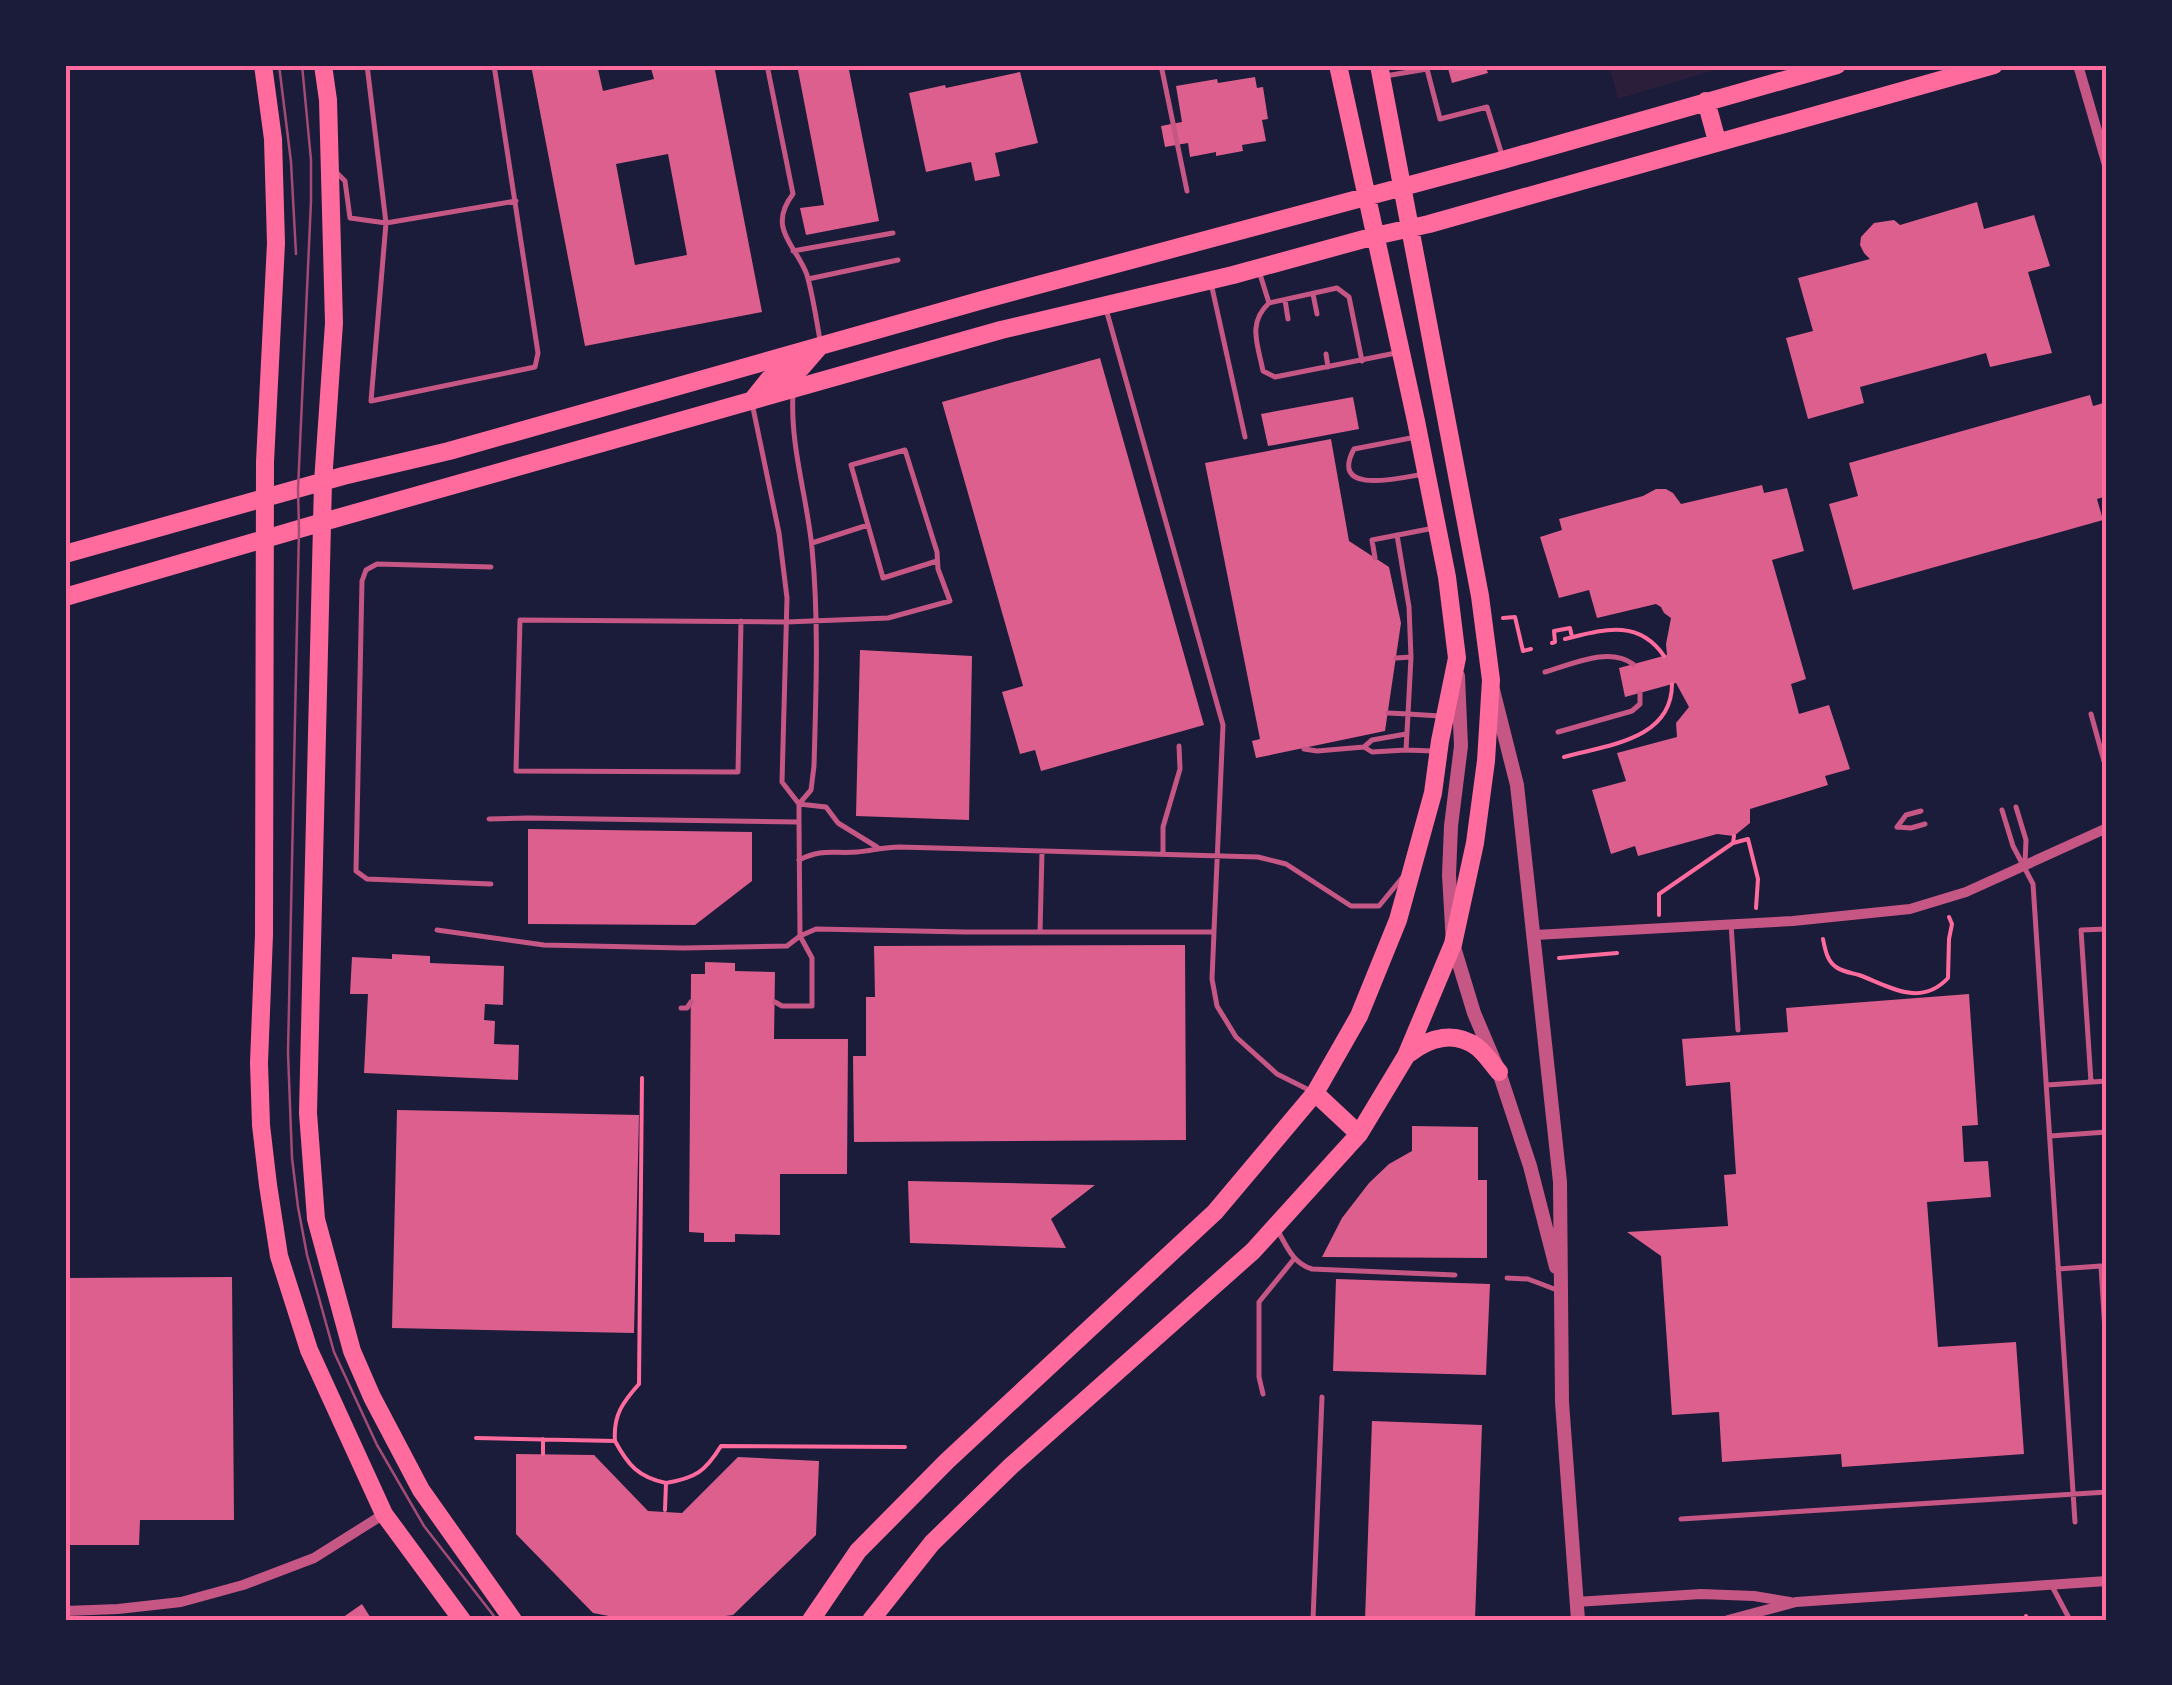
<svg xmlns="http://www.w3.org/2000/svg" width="2172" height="1685" viewBox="0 0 2172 1685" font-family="Montserrat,sans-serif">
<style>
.green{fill:#2a1e3b}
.building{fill:#dd5f8e;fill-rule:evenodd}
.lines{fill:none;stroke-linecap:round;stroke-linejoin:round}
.path{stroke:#ff6b9d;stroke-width:4}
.service{stroke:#c65784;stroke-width:5}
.minor{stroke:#c65784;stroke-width:10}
.tertiary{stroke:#c65784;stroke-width:14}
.primary{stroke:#ff6b9d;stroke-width:18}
.tram{stroke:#a44b75;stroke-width:2.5}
.neatline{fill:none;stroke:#ff6b9d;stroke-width:4}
</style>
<rect width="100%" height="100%" fill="#1b1b3a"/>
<path class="green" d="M1609,65H1731L1618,99Z"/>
<path class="building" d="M531,65H597L603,91L654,79L650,65H714L762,312L585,346ZM668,154L687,255L635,265L616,164Z
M797,65H848L879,221L806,235L800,208L824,205Z
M1447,65H1485L1488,73L1452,83Z
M1020,72L1038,143L995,153L1000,176L975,181L971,162L926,172L909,93L945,85L946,88Z
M1255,77L1257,88L1263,87L1268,119L1262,120L1266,141L1242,145L1243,151L1216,156V152L1190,157L1188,143L1165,147L1161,126L1182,122L1176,86L1217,79L1218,83Z
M1977,202L1984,229L2034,215L2050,266L2028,272L2052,353L1990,367L1986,353L1860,387L1864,403L1808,419L1786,338L1813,331L1798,278L1870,259L1864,253L1860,245L1861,237L1874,223L1894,220L1900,225Z
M1100,358L1204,725L1041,771L1035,750L1020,754L1002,692L1023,686L942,402Z
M2090,395L2093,406L2107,402V496L2097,499L2103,520L1853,590L1829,504L1858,496L1849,463Z
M1353,397L1359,429L1268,446L1261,414Z
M1331,439L1349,541L1389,567L1401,623L1385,731L1256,758L1252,741L1260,739L1205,463Z
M1762,485L1764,493L1787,488L1804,551L1772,560L1806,679L1791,684L1799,714L1829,705L1850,769L1825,776L1828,785L1750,809V823L1734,836L1717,834L1638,856L1635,846L1611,854L1592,790L1626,781L1617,753L1677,737L1676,723L1689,707L1676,683L1625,697L1619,668L1667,655L1666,644L1671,618L1664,613L1661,607L1656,604L1597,618L1589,590L1559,598L1540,537L1562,530L1559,519L1643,496L1656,489H1666L1673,493L1681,504Z
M860,650L972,656L969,820L856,816Z
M528,829L752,832V881L695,925L528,924Z
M1185,945L1186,1140L854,1142L853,1056H866V997H875L874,946Z
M392,954L430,956V963L504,966L503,1005L485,1004L484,1020L495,1021L494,1044L519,1045L518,1080L364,1073L368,994H350L352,957L392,959Z
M705,962L735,963V971L775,972L774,1039H848L847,1174H780V1235L735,1234V1242H704V1233L689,1232L691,974H705Z
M1969,994L1978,1125L1962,1126L1964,1162L1988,1161L1991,1197L1927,1202L1938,1347L2016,1342L2024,1454L1842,1467L1841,1454L1722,1462L1719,1412L1672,1415L1661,1256L1627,1232L1728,1226L1724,1175L1736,1174L1730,1082L1686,1086L1682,1039L1788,1032L1786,1008Z
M397,1110L639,1115L634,1333L392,1328Z
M1412,1126L1478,1127V1180H1487V1258L1322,1257L1342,1218L1369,1183L1389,1164L1412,1151Z
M908,1181L1095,1185L1051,1219L1066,1248L910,1243Z
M232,1277L234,1520H140L139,1545H65V1278Z
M1336,1279L1490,1284L1486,1375L1333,1371Z
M1372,1421L1482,1425L1475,1620H1365Z
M516,1454L594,1455L648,1511L682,1513L738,1457L819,1461L816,1535L733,1615L696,1620H630L593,1613L516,1534Z
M362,1604L372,1620H339Z"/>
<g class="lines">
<path class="path" d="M1503,618L1515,617L1523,651L1531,649
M1565,639C1602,630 1638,618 1664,656
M1552,643L1555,642L1554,631L1570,628L1572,637
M1564,757C1607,745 1672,740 1672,684
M1733,843L1748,839L1758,879L1756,908
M1659,915V894L1733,843L1734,836
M1823,939C1825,949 1827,961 1836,967C1843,972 1852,973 1859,975C1889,986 1920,1008 1948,978L1949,939L1952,924L1949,917
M1559,958L1617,953
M476,1438L615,1441C628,1465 638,1477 666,1483
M543,1439V1454
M615,1441C613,1415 623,1402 639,1384L642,1078
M665,1510L666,1483C695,1478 705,1472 721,1446L905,1447
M2026,1616V1620"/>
<path class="service" d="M367,65L386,223L516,201
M767,65L793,194C766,229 797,246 807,275C813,296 816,318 820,340
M1161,65L1187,191
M1385,76L1427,69L1440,119L1487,107L1502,155
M335,171L345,181L350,218L386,223L371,401L535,367L538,353L494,65
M793,251L893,233
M1259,271L1269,303C1247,323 1258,345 1263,371L1275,377L1396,353
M808,279L898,260
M1211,283L1245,437
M1313,294L1317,314
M1285,300L1288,319
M1269,303L1337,288L1349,297L1362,361
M1106,309L1223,725L1214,931
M1326,354L1328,367
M793,394C790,446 807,497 812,548C819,621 816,693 814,766L811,790L799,804
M752,403L779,533L787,598L782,782L799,804V822
M1416,437L1354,449C1328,497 1404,477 1424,474
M1397,535L1409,607L1411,657L1408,714L1440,716
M812,543L868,525
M1375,558L1372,540L1434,528
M741,621L738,772L516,771L520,620L786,622L888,618L950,601L938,569L937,552L905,450L851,465L883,578L937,561
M1396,658L1411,657
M1545,672C1571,665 1608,646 1633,664
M1388,713L1408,714L1406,750
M2091,714L2107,772
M1558,732L1632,711L1640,704V693
M1364,747L1372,740L1406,734
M1304,749L1317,751L1364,747L1372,752L1406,750L1433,751
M799,804L826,807L838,823L877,847
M2016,807L2026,840L2025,863
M2002,810L2013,846L2033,884L2075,1522
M489,819L528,818L799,822L800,936L812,958V1006H782L775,1002
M1897,827L1906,815L1921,811
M1897,827L1911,828L1925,824
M1163,854V827L1180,769L1179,746
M799,860C823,848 832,854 857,852C871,851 884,847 899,847L1258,857L1286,864L1351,906H1379L1402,878
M491,884L367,879L356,871L362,581L366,570L377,564L491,567
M1731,924L1738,1030
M437,930L544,945L683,948L787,946L800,936L816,929L965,932H1214L1212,979L1217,1006L1236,1037L1277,1074L1313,1092
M1040,932L1042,852
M681,1008H687L691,1002
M2091,1082L2081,930L2107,929
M2047,1085L2107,1081
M2050,1136L2107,1132
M1278,1231C1287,1247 1293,1263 1312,1269L1455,1275
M2058,1269L2101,1266L2107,1364
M1507,1278L1528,1279L1557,1290
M1263,1394L1259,1377V1302L1294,1259
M1681,1519L2107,1492
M2053,1588L2070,1620
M1313,1620L1322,1397"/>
<path class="minor" d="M2078,65L2107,165
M1535,935L1793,921L1910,909L1966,892L2107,828
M1576,1602L1701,1594L1754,1596L1790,1602
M65,1611L118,1609L181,1602L243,1585L314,1558L384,1514
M1728,1620L1796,1602L2107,1581"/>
<path class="tertiary" d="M1458,676L1461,746L1451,826L1449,875L1453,944L1474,1013L1499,1072L1530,1166L1556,1267
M1493,690L1517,785L1560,1182L1562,1402L1578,1620"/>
<path class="primary" d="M263,65L273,139L276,243L265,462L264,935L259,1063L261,1125L268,1185L279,1256L309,1350L384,1514L462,1620
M323,65L328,100L334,323L323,482L308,1113L316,1219L352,1351L372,1397L421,1490L513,1620
M1706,101L1717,141
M753,399L769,379L801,368L820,346
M65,554L343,476L449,451L986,299L1503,160L1837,65
M65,597L323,522L1001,330L1233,275L1375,236L1429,224L1994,65
M1410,1053C1430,1037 1455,1031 1477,1047C1485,1053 1492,1064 1499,1072
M1315,1093L1359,1134
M811,1620L858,1551L947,1461L1215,1212L1315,1093L1359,1016L1398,920L1433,793L1440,741L1457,658L1447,577L1416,421L1338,65
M871,1620L932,1543L1011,1466L1253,1251L1359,1134L1406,1056L1453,944L1475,843L1486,761L1491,680L1480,596L1379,65"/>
<path class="tram" d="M279,65L291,162L296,254
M302,65L311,160V201L298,489L299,529L288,1053L292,1158L298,1207L307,1255L334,1352L377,1445L424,1526L497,1620"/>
</g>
<rect width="2172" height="1685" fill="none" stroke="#1b1b3a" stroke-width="135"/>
<rect x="68" y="68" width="2036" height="1550" class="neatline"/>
</svg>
